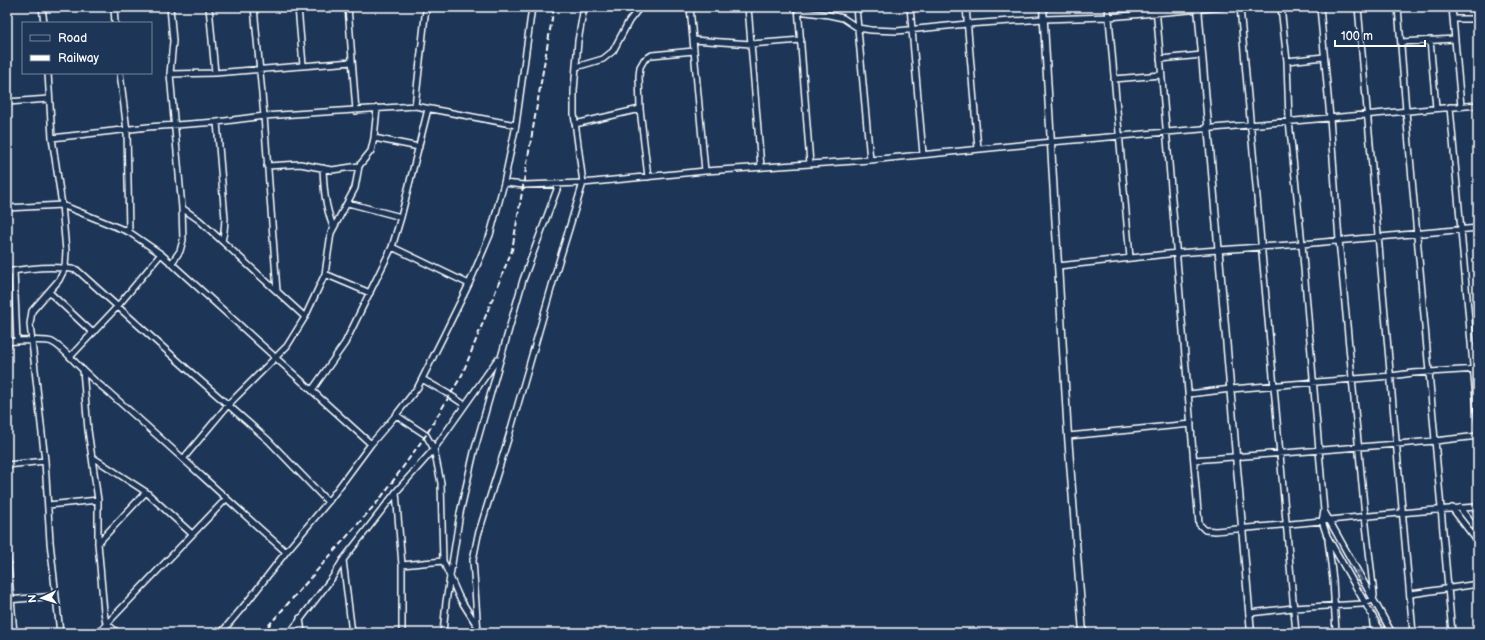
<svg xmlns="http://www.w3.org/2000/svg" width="1485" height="640" viewBox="0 0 1485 640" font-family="'Balsamiq Sans',sans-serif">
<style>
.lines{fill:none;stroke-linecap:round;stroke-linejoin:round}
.minor-casing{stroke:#fff;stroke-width:8}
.tertiary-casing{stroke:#fff;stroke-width:9}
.minor{stroke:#1d3557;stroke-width:5}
.tertiary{stroke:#1d3557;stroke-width:6}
.rail{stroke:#fff;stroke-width:2;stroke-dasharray:6 3;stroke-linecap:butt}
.oneway{stroke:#6c7c92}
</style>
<rect width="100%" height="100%" fill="#1d3557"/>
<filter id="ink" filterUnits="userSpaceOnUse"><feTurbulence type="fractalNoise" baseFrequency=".025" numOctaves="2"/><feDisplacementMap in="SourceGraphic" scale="8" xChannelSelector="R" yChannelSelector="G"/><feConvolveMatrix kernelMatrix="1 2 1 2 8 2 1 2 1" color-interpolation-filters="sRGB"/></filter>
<g filter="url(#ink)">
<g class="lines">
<defs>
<path id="minor" d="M42,7L44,23
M114,7L115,23
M170,7L173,41L170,74L182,208L183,240L180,251L171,264
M209,7L215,73
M254,7L264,116L277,291
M298,7L303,65
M348,7L356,111
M690,7L705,171
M748,7L761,167
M798,7L810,164
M856,7L870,160
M910,7L923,154
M966,7L978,149
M1108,7L1130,258
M1156,7L1199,524L1205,530L1215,531C1303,524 1390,512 1478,507
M1240,7L1296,633
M1281,7L1287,61L1289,121L1302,244L1324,511L1322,521L1327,536L1382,633
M1358,7L1413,633
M1398,7L1406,111L1452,633
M1452,7L1461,106
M798,11L829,15L843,18L858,28L871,30L897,31L967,24L1044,19L1109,17L1224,7
M1453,19H1478
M693,40L751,44L801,40
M1430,40L1436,108
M1401,42L1455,39
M1160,59L1202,55
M1287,61L1324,57
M576,67L603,59L613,51L629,21L640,7
M48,73L52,138L62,205L66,251L65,268L59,280L32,311L30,324L45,461L50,542L60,633
M120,73L127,131L129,232
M170,74L215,73L352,62
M1114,79L1161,75
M7,102L49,99
M415,106L425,16L427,7
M1450,107L1478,421
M217,122L225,219L224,232L222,241
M575,124L640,109
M52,138L148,127L217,122L264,116L415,106L516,125
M374,138L419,147
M267,166L300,164L332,170L359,166
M323,168C324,192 325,204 333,227
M648,177L640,109L639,76L640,67L644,60L652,55L694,51
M504,183L524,185L583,183L705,171L870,160L1051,142L1478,105
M348,203L401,217
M7,208L62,205L129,232L161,254L371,444
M182,208L199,220L305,317
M392,247L469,284
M1058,266L1177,253L1302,244L1478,228
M14,271L17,341
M7,272C29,268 55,265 77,270L186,368L268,440L328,502
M325,274L370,293
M49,292L93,333
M7,342C14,341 47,339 52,342C64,348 73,361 83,370C90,377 98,384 106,390C167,443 225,498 286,552
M70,357L117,307L161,254
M83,370L88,430L98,500V543L104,612L106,623L118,633
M422,379L450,395L465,405
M312,390L345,343L392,247L401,217L428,109
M1189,394L1231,389L1391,376L1413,373L1478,369
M396,415L426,435L434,449L441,483L443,561L459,597L476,624
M1068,436L1191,424
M92,457L146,492L192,534
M183,459L228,405L287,346L305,317L325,274L331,233L355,188L359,166L371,151L374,138L377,108
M1194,460L1435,441L1478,436
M7,465L45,461
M396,492L402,565V633
M48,505L98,500
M1452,508L1478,542
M1460,508L1478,531
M1324,511L1392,633
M1328,540L1333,580L1336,633
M98,543L146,492
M7,554L14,633
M343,560L352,633
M402,565L443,561
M1411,594L1478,584
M7,600L56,596
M1250,613L1293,608L1362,604L1373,600L1374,595L1365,516L1339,240L1330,118L1320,7
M1372,616L1374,633
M300,618L302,633
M98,633L226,499
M221,633L248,601L286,552L328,502L371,444L396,415L418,387L445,333L469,284L490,235L504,183L516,125L532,7
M290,633L332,578L343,560L396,492L434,449L497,360
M443,633L446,602L460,513L474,452L523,280L559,184
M478,633L473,560L478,535L508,439L557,268L583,183L574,114V91L578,41L584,7"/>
<path id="tertiary" d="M1043,7L1068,436L1083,633
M1198,7L1251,633"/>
</defs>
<use href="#minor" class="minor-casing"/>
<use href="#tertiary" class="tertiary-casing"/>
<use href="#minor" class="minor"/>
<use href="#tertiary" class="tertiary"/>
<path class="rail" d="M262,633L380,499L426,435L462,375L512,250L554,7"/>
</g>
<defs><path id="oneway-shaft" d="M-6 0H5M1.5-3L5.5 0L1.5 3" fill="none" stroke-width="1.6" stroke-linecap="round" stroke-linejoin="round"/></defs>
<use class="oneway" href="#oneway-shaft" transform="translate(1359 575) rotate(-119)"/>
</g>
<rect width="1485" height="640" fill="none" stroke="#1d3557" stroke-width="24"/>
<rect x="12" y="12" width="1461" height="616" fill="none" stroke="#fff" stroke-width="1.5" filter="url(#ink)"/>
<rect x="22" y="22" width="130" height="52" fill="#1d3557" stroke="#77869a"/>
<rect x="30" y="35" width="20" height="6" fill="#1d3557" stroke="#77869a"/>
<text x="58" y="42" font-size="12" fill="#ffffff">Road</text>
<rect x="30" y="55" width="20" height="6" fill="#ffffff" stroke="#77869a"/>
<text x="58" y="62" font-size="12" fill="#ffffff">Railway</text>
<g transform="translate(42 598) rotate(266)" stroke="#1d3557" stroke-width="3" paint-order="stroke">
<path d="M0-3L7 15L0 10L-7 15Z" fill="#ffffff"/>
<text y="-6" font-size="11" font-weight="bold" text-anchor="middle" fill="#ffffff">N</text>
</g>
<path d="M1335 40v6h90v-6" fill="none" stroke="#ffffff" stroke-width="2"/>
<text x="1341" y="40" font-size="12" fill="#ffffff" stroke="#1d3557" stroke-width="3" paint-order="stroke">100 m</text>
</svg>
